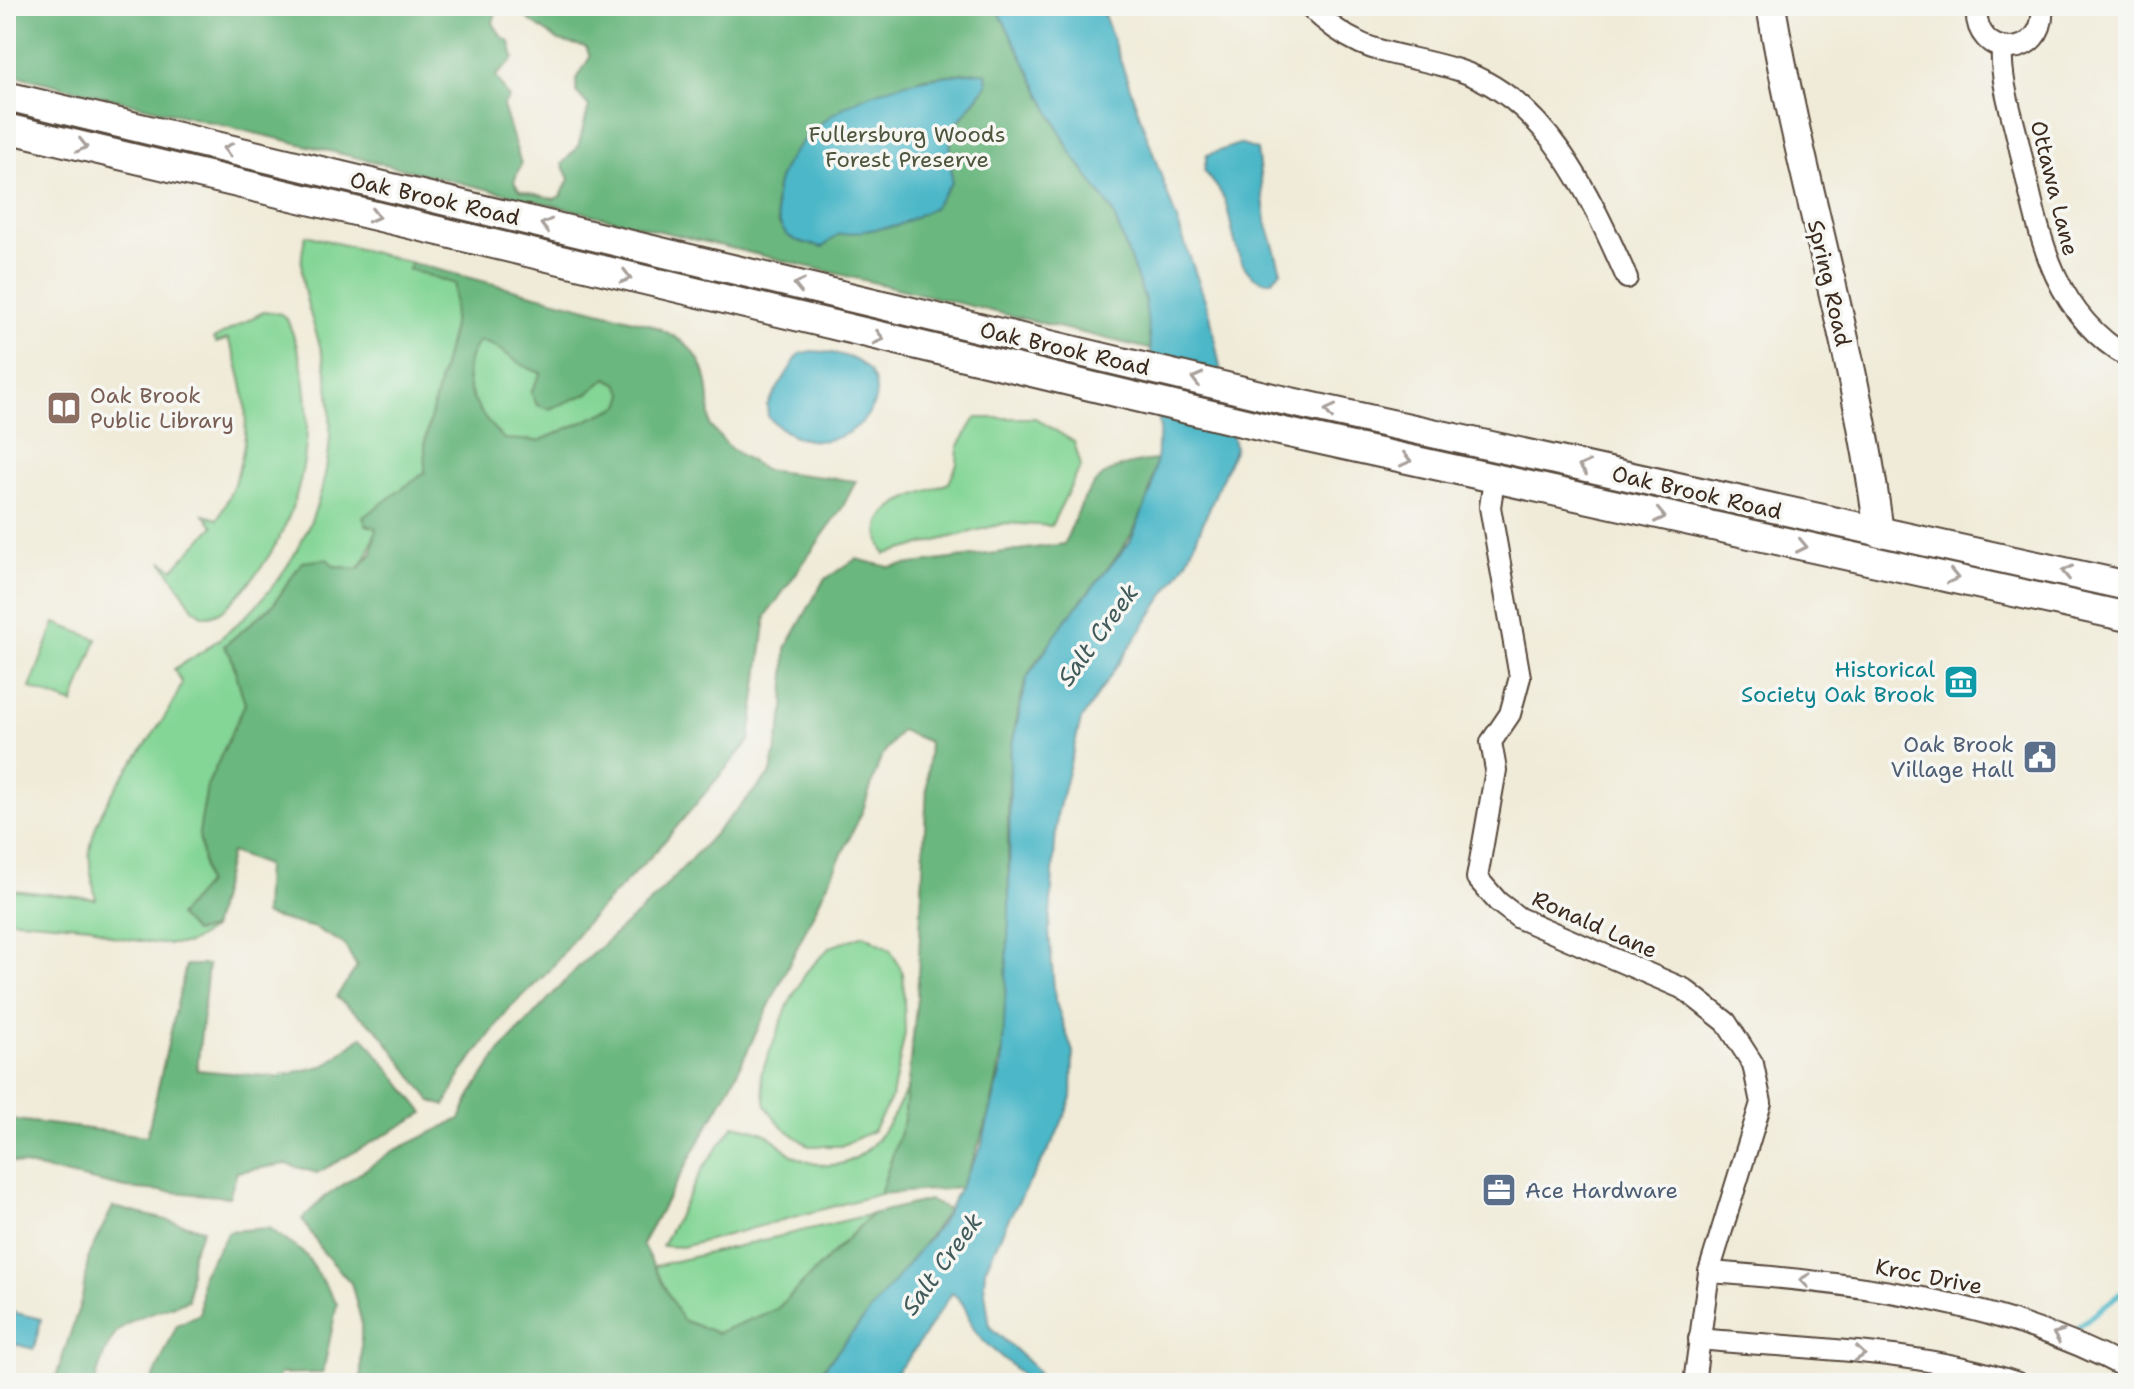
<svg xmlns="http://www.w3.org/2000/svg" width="2134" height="1389" viewBox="0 0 2134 1389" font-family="'Shantell Sans',sans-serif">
	<rect width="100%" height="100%" fill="#f6f6f2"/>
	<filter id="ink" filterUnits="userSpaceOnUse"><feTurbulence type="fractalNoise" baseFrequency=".0125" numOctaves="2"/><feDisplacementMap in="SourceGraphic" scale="16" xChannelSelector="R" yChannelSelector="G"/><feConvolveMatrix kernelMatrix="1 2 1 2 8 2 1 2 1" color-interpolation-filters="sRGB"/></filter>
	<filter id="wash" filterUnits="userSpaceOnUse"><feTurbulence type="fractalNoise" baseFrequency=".006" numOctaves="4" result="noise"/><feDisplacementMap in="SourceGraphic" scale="32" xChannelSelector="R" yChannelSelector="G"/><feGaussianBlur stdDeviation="1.8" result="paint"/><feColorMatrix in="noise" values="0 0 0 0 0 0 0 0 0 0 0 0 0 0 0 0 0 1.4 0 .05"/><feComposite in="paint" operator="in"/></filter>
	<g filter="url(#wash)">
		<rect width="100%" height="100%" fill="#f0ebd8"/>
		<g fill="#84d696" stroke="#60805a" stroke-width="2">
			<path d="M306,235L412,263L408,269L455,284L453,326L425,441V473C409,485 383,510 376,530C370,546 370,555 358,569L302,562L273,605L224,646L231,656L245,704L207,786L199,834L206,884L194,932L212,929L188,944H160L114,937L91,926L6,919V881H10L11,890L96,899C93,884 88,865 90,850C99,788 160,741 182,683L174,669C284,607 348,500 326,371C318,325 291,283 306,235Z"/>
			<path d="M265,311L281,314L287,319C325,409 309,517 243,590C233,601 221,617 204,616L193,608L162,561L173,569L214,526L204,515L218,519C251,458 255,402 228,339L216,343L213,339Z"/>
			<path d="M479,341C505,348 515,365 542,373L531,391L549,409L587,394L607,378L618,384L625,394L620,406L539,441L504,440C477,412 452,377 479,341Z"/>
			<path d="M976,418H1035L1074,442L1081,466L1051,526L1006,523L885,554C859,506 916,496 949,483L957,464L958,447Z"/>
			<path d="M55,623L97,639L73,704L30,688Z"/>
			<path d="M864,935L890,949L903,973L905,1033L892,1097L873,1131L841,1146H809L781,1126L766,1106L761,1074L788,1005L807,971L830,947Z"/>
			<path d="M908,1086L904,1120L880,1194L682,1247L662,1246L703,1168L734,1125C744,1127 755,1129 764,1133C775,1138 783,1150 794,1156C855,1187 887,1134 908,1086Z"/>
			<path d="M872,1214L777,1309L717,1333L682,1320L651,1267Z"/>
		</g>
		<g fill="#6bb77f" stroke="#53704e" stroke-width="2" fill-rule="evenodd">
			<path d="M6,6H996L1070,151L1112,210L1145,300L1153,350L6,73ZM503,9H514L559,41L586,47L590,57L577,79L576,92L589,106L578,147L562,164L569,179L561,196L554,199L520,190L514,182L521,164L503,106L509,98L496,76L514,59L510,42L502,37L493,23L495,15ZM964,73L987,85L950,133L952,182L897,226L791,238L779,224L775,204L918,79Z"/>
			<path d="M412,263L649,324C705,347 709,369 710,426L730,448L764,470L856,481L842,508L766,616L750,740L657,850L585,924L549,971L508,1010L461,1074L445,1106L431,1101L378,1030L336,997L357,967L344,944L315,928L264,915L266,865L231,852L212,929L194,932L178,916L206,884L199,834L207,786L245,704L231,656L224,646L273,605L302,562L327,559L334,566L358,569L372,553L376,528L366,525L363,517L425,472V441L453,326L455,284L408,269ZM479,341C507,348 512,364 541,373L531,392L537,405L549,409L587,394L607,378L618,384L624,394L620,406L539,441L504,439C477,413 451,376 479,341Z"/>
			<path d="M1156,460C1144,547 1096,573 1052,640C1043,653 1031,667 1026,681C1003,754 1008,830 1009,904C1011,1002 1005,1100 960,1188L880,1194L904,1120L917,998L929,742L901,730L881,757L863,810L732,1083L642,1244L682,1320L717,1333L777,1309L872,1214L929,1200L948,1210L896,1282L811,1383H414L361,1379V1320L351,1283L323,1252L302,1219L325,1197L391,1152L460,1119L473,1091L501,1050L581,964L652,901L771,773L784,711L786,648L824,580L856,559L889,567L1064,544C1088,489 1091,466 1156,460Z"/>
			<path d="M186,965H208L197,1070L276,1077L326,1065L363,1036L424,1113L317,1173L286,1164L237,1172L229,1197L126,1188L6,1161V1119L147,1136Z"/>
			<path d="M113,1207L203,1229L192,1253L188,1300C129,1322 112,1316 95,1383H54L82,1298L89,1254Z"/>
			<path d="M269,1228L306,1255L337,1304L323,1373L280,1374L274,1383H151L177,1325L200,1314L202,1274L229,1231Z"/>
		</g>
		<g fill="#4cb7c8" stroke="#447073" stroke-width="2">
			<path d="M996,6H1101L1210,314L1235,448L1187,561L1081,720L1057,815L1049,931L1055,1000L1073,1052L1072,1098L1055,1138L1008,1220L985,1269L984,1284L990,1327L1034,1367L1044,1383H1026C1015,1362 988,1351 975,1331C966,1316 968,1304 952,1293L909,1358L886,1383H812L941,1223L981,1148L1002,1067L1009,915L1010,754L1027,678L1064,622L1130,542L1152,489L1160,430L1145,300L1112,210L1070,151Z"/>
			<path d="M978,72L986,73L987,85L950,132L952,182L933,208L897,226L838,235L823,247C813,245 801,243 793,239C784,235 779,223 777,214C767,169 811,126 846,106C887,83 933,76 978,72Z"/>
			<path d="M1239,144L1257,150L1266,221L1281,271L1271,281C1234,284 1234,225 1225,201C1220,188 1211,181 1204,170L1207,155Z"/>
			<path d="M811,351C944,355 844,495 768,417L767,405L799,354Z"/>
			<path d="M12,1312L41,1319L34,1349L6,1342Z"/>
		</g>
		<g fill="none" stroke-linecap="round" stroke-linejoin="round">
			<path stroke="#4cb7c8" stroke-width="5" d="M2079,1326L2128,1287"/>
		</g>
	</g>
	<g filter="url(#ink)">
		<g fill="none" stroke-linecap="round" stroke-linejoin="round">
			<g stroke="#56473a" stroke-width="24">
				<g id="street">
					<path d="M1309,6C1362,59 1394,50 1458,70C1548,99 1591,198 1627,278"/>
					<path d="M1977,6C1971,62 2048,62 2042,6"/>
					<path d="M2002,48C2000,81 2012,113 2019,145C2038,227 2049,311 2128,357"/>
					<path d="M1494,480L1490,507L1520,677L1510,714L1491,742L1496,770L1477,878L1498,902L1519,918L1684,989L1726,1022L1753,1064L1761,1103L1709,1272L1694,1383"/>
					<path d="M1709,1272C1853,1282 2000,1300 2128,1369"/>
					<path d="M1699,1339C1805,1349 1917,1349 2018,1383"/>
				</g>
			</g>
			<g stroke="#56473a" stroke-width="32">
				<g id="secondary">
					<path d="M1771,6C1801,183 1857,355 1879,533"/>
					<path d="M6,96L1273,398L2128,586"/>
					<path d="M6,128L1275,430L2128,617"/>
				</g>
			</g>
			<use href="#street" stroke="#fff" stroke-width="20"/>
			<use href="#secondary" stroke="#fff" stroke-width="28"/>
		</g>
		<defs><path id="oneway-chevron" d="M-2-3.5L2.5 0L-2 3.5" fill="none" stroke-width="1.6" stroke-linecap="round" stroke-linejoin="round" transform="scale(2)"/></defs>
		<g stroke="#a79f9a">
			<use href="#oneway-chevron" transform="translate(82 146) rotate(13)"/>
			<use href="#oneway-chevron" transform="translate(228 149) rotate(-167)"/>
			<use href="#oneway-chevron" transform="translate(374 216) rotate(14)"/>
			<use href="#oneway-chevron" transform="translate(546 225) rotate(-167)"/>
			<use href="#oneway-chevron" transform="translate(626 277) rotate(14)"/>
			<use href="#oneway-chevron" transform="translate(799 285) rotate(-167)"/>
			<use href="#oneway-chevron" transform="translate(879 338) rotate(14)"/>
			<use href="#oneway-chevron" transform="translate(1197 379) rotate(-166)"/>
			<use href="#oneway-chevron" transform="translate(1330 411) rotate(-167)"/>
			<use href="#oneway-chevron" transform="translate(1406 460) rotate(13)"/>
			<use href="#oneway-chevron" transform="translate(1584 467) rotate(-167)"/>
			<use href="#oneway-chevron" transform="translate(1660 516) rotate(12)"/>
			<use href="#oneway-chevron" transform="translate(1802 546) rotate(12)"/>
			<use href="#oneway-chevron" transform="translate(2067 572) rotate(-167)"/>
			<use href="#oneway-chevron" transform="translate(1953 577) rotate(13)"/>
			<use href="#oneway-chevron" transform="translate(1805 1280) rotate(-172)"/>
			<use href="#oneway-chevron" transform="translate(2058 1335) rotate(-158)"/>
			<use href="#oneway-chevron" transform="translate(1860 1354) rotate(5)"/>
		</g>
	</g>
	<defs>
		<g id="library-square" transform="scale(1.8)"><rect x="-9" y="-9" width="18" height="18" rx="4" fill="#8d6e63" stroke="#f6f6f2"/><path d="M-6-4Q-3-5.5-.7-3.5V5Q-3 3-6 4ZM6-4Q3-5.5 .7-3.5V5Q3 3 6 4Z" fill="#fff"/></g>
		<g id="museum-square" transform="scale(1.8)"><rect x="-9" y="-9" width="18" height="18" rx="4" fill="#0f9aa8" stroke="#f6f6f2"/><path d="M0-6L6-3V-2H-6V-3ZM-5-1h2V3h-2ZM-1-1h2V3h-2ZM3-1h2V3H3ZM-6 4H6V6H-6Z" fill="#fff"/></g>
		<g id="civic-square" transform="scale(1.8)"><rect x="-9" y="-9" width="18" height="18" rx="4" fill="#5c6f8a" stroke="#f6f6f2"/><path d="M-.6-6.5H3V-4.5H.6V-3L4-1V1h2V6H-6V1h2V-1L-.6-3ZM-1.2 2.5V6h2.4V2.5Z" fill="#fff"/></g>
		<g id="office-square" transform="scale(1.8)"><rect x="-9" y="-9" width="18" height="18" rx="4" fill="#5c6f8a" stroke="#f6f6f2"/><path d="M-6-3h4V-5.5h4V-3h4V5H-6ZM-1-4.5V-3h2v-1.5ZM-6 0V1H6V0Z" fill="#fff"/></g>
	</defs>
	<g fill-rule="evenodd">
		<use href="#library-square" x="64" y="408"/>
		<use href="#museum-square" x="1961" y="682"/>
		<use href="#civic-square" x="2040" y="757"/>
		<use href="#office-square" x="1499" y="1190"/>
	</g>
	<g text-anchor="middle" stroke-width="7" stroke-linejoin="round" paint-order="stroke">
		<g font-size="22" fill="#4d553c" stroke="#f6f6f2">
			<text x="907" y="142">Fullersburg Woods<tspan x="907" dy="25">Forest Preserve</tspan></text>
		</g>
		<g font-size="22" fill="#3b2a1e" stroke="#f6f6f2">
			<text transform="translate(2055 188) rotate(76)" y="8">Ottawa Lane</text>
			<text transform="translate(435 198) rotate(13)" y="8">Oak Brook Road</text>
			<text transform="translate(1830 283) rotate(77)" y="8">Spring Road</text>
			<text transform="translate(1065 348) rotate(13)" y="8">Oak Brook Road</text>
			<text transform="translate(1697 492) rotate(13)" y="8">Oak Brook Road</text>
			<text transform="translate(1595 924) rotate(24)" y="8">Ronald Lane</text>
			<text transform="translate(1929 1276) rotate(11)" y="8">Kroc Drive</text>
		</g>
		<g font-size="22" fill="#785e54" stroke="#f6f6f2" text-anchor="start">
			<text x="90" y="403">Oak Brook<tspan x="90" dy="25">Public Library</tspan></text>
		</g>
		<g font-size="22" fill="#0d838f" stroke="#f6f6f2" text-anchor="end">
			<text x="1935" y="677">Historical<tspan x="1935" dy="25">Society Oak Brook</tspan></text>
		</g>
		<g font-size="22" fill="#4e5e75" stroke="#f6f6f2" text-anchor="end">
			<text x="2014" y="752">Oak Brook<tspan x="2014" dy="25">Village Hall</tspan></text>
			<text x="1525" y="1198" text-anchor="start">Ace Hardware</text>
		</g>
		<g font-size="24" font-style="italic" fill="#415b5a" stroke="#f6f6f2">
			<text transform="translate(1098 635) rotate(-54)" y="8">Salt Creek</text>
			<text transform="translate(942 1264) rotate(-54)" y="8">Salt Creek</text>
		</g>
	</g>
	<rect width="2134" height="1389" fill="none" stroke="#f6f6f2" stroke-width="32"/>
</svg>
